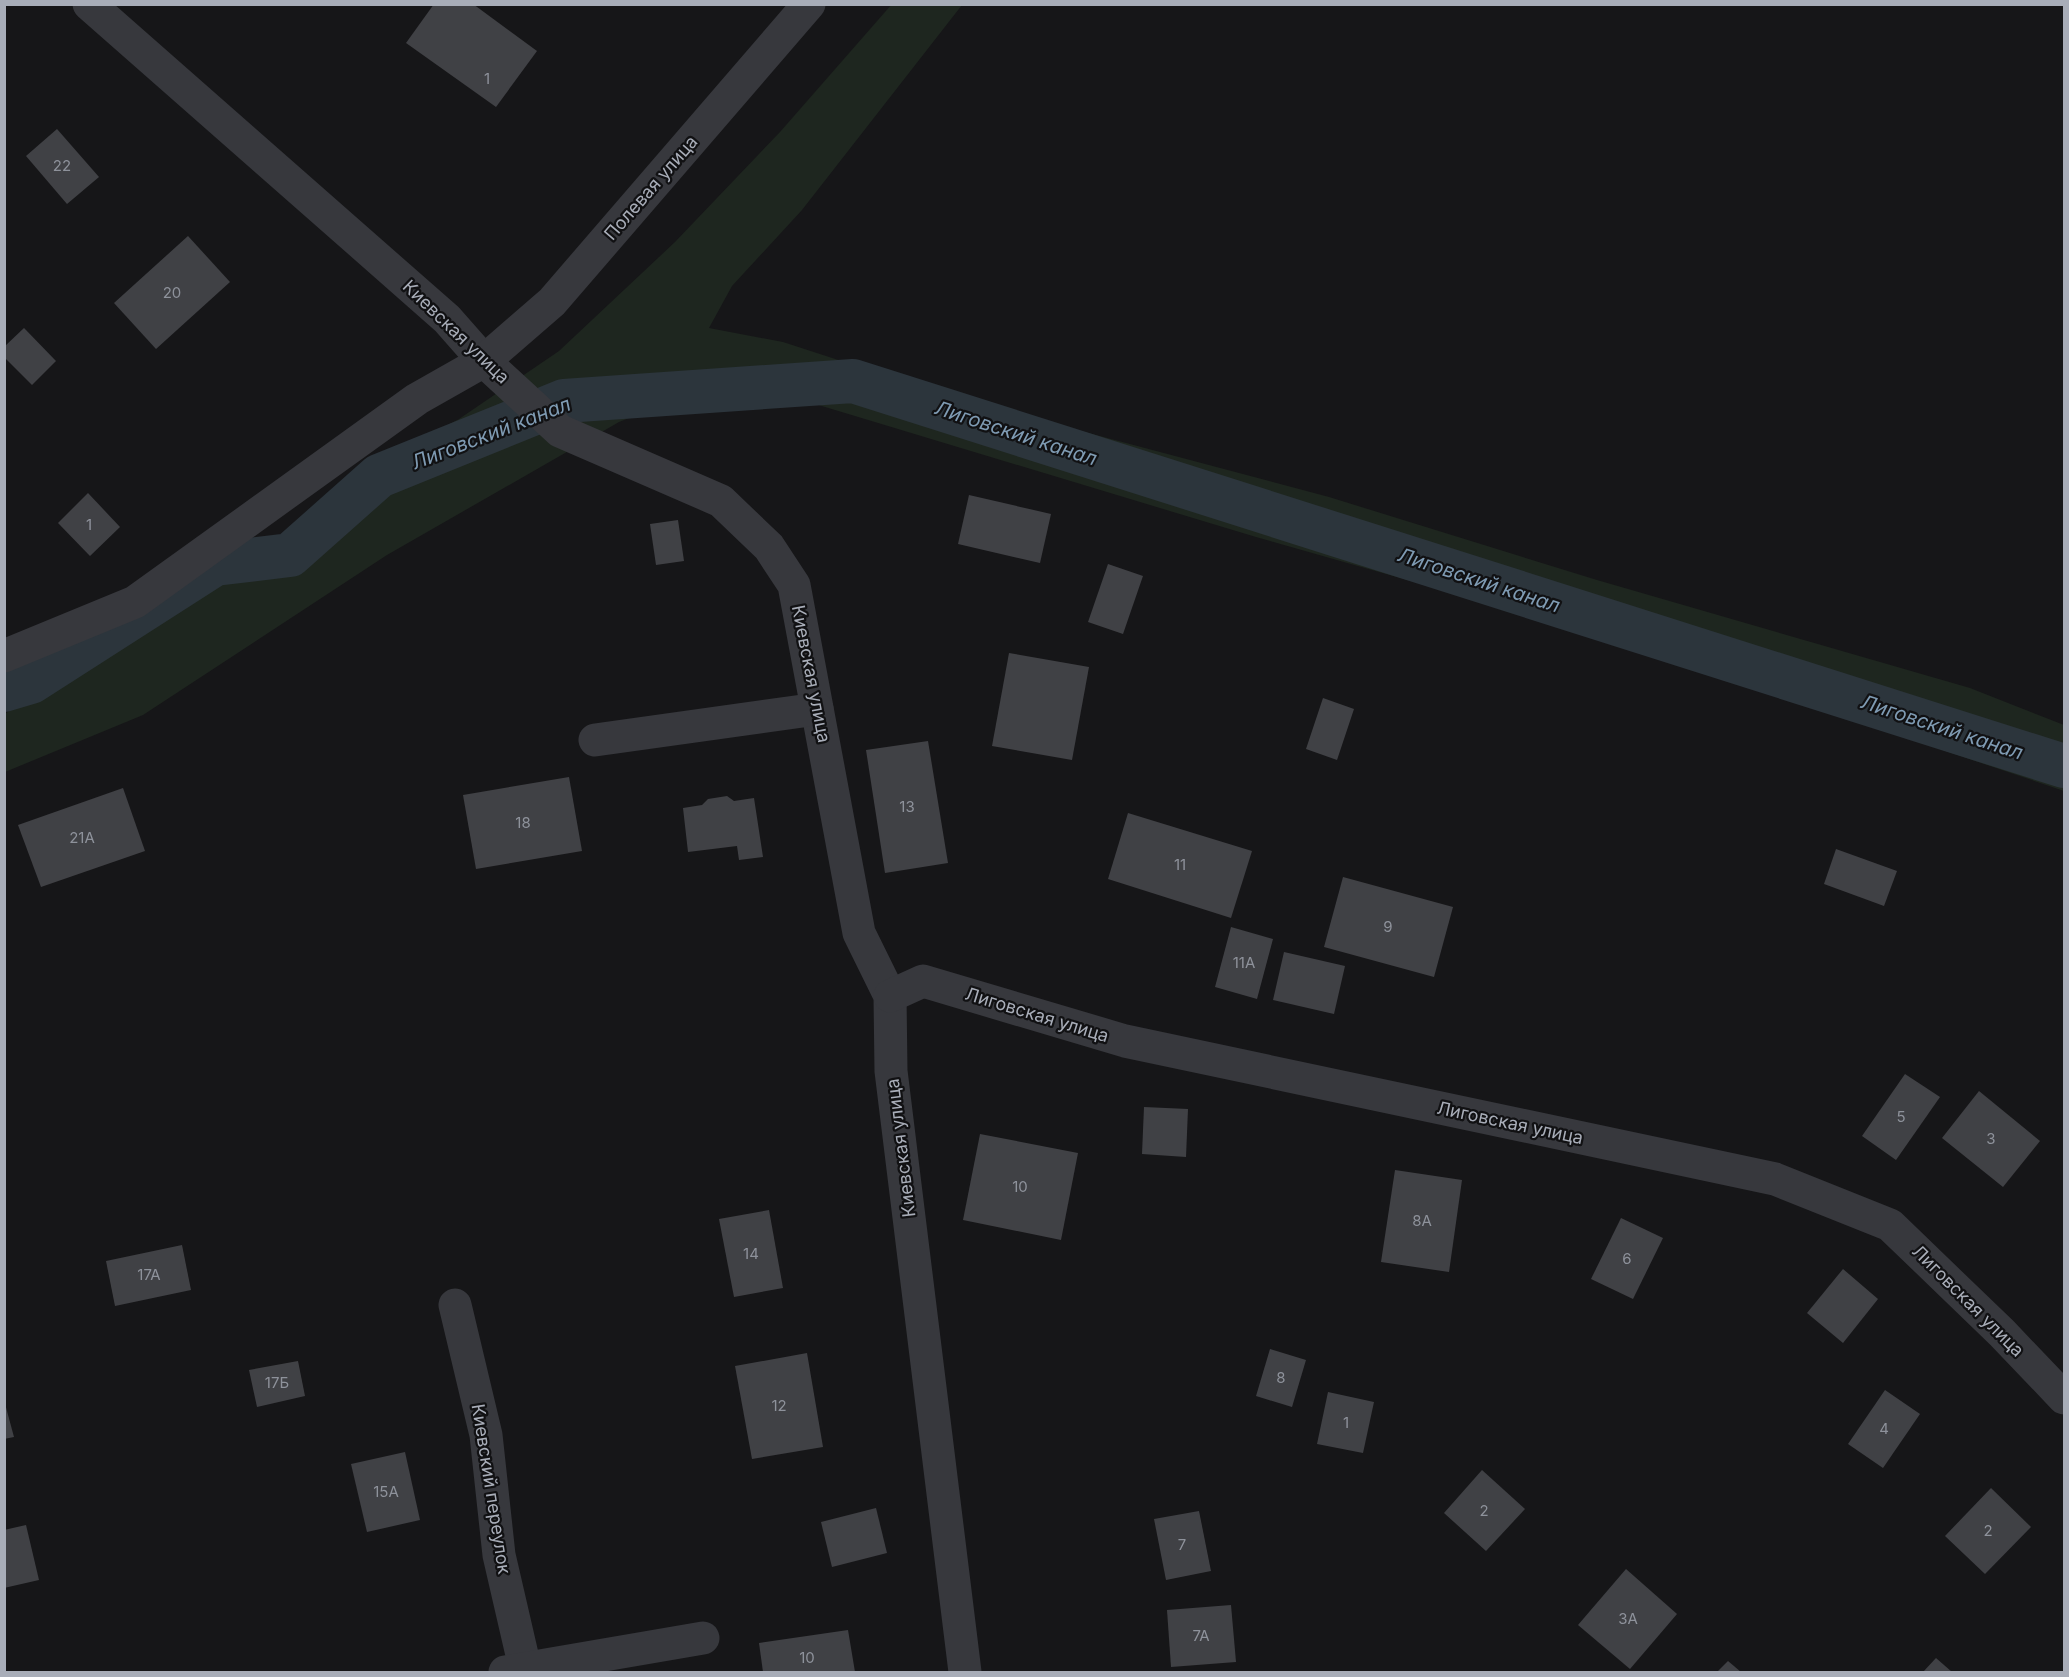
<svg xmlns="http://www.w3.org/2000/svg" width="2069" height="1677" viewBox="0 0 2069 1677" font-family="Inter,sans-serif">
	<rect width="100%" height="100%" fill="#161618"/>
	<path fill="#1e261f" d="M892,4L962,5L802,210L732,286L709,328L783,342L949,396L1329,497L1597,580L1970,688L2064,725V791L1608,637L1256,537L802,400L657,407L619,422L387,555L143,715L5,772V714L111,631L285,539L362,471L459,419L559,351L675,242L780,132Z"/>
	<g fill="none" stroke-linecap="round" stroke-linejoin="round">
		<path stroke="#2c353c" stroke-width="44" d="M4,690L31,682L215,564L290,555L379,476L564,401L853,381L2064,766"/>
	</g>
	<g fill="#404145">
		<path d="M434,4H473L537,51L496,107L406,43Z"/>
		<path d="M57,129L99,177L67,204L26,156Z"/>
		<path d="M188,236L230,282L156,349L114,303Z"/>
		<path d="M24,328L56,361L32,385L4,357V347Z"/>
		<path d="M88,493L120,527L90,556L58,523Z"/>
		<path d="M969,495L1051,514L1040,563L958,544Z"/>
		<path d="M678,520L684,561L656,565L650,524Z"/>
		<path d="M1108,564L1143,576L1123,634L1088,622Z"/>
		<path d="M1009,653L1089,667L1072,760L992,746Z"/>
		<path d="M1323,698L1354,709L1337,760L1306,749Z"/>
		<path d="M928,741L948,863L885,873L866,750Z"/>
		<path d="M569,777L582,851L476,869L463,795Z"/>
		<path d="M123,788L145,851L41,887L18,825Z"/>
		<path d="M727,796L734,801L754,798L763,857L739,860L737,846L688,852L683,808L702,805L708,799Z"/>
		<path d="M1128,813L1252,851L1231,918L1108,879Z"/>
		<path d="M1836,849L1897,871L1884,906L1824,884Z"/>
		<path d="M1343,877L1453,907L1434,977L1324,947Z"/>
		<path d="M1231,927L1273,939L1257,999L1215,987Z"/>
		<path d="M1284,952L1345,966L1334,1014L1273,1000Z"/>
		<path d="M1905,1074L1940,1097L1896,1160L1862,1136Z"/>
		<path d="M1979,1091L2040,1141L2003,1187L1942,1138Z"/>
		<path d="M1144,1107L1188,1109L1186,1157L1142,1154Z"/>
		<path d="M980,1134L1078,1153L1061,1240L963,1220Z"/>
		<path d="M1395,1170L1462,1180L1449,1272L1381,1262Z"/>
		<path d="M769,1210L783,1288L734,1297L719,1219Z"/>
		<path d="M1621,1218L1663,1238L1633,1299L1591,1279Z"/>
		<path d="M182,1245L191,1290L115,1306L106,1261Z"/>
		<path d="M1843,1269L1878,1299L1843,1343L1807,1313Z"/>
		<path d="M1270,1349L1306,1360L1292,1407L1256,1396Z"/>
		<path d="M807,1353L823,1447L752,1459L735,1366Z"/>
		<path d="M298,1361L305,1396L257,1407L249,1370Z"/>
		<path d="M1885,1390L1920,1414L1883,1468L1848,1444Z"/>
		<path d="M1328,1392L1374,1402L1363,1453L1317,1444Z"/>
		<path d="M4,1400L14,1437L4,1439Z"/>
		<path d="M405,1452L420,1520L367,1532L351,1464Z"/>
		<path d="M1482,1470L1525,1509L1486,1551L1444,1513Z"/>
		<path d="M1991,1488L2031,1527L1985,1574L1945,1536Z"/>
		<path d="M876,1508L887,1553L832,1567L821,1522Z"/>
		<path d="M1199,1511L1211,1571L1166,1580L1154,1519Z"/>
		<path d="M26,1525L39,1580L4,1588V1530Z"/>
		<path d="M1626,1569L1677,1614L1630,1669L1578,1625Z"/>
		<path d="M1231,1605L1236,1662L1171,1667L1167,1610Z"/>
		<path d="M848,1630L855,1672H763L759,1643Z"/>
		<path d="M1936,1658L1952,1672H1923Z"/>
		<path d="M1728,1661L1741,1672H1717Z"/>
	</g>
	<g fill="none" stroke-linecap="round" stroke-linejoin="round">
		<g stroke="#37383d" stroke-width="33">
			<path d="M89,4L447,319L484,361L560,431L721,501L769,547L794,585L859,933L890,996L891,1071L965,1672"/>
			<path d="M4,656L135,602L417,399L484,361L552,302L809,4"/>
			<path d="M595,740L817,709"/>
			<path d="M890,996L923,981L1125,1041L1775,1179L1890,1225L2002,1333L2064,1398"/>
			<path d="M455,1305L486,1435L499,1555L526,1672"/>
			<path d="M505,1672L703,1638"/>
		</g>
	</g>
	<g text-anchor="middle" stroke-width="4.5" stroke-linejoin="round" paint-order="stroke">
		<g font-size="15" fill="#8e929b">
			<text x="487" y="84">1</text>
			<text x="62" y="171">22</text>
			<text x="172" y="298">20</text>
			<text x="89" y="530">1</text>
			<text x="907" y="812">13</text>
			<text x="523" y="828">18</text>
			<text x="82" y="843">21А</text>
			<text x="1180" y="870">11</text>
			<text x="1388" y="932">9</text>
			<text x="1244" y="968">11А</text>
			<text x="1901" y="1122">5</text>
			<text x="1991" y="1144">3</text>
			<text x="1020" y="1192">10</text>
			<text x="1422" y="1226">8А</text>
			<text x="751" y="1259">14</text>
			<text x="1627" y="1264">6</text>
			<text x="149" y="1280">17А</text>
			<text x="1281" y="1383">8</text>
			<text x="277" y="1388">17Б</text>
			<text x="779" y="1411">12</text>
			<text x="1346" y="1428">1</text>
			<text x="1884" y="1434">4</text>
			<text x="386" y="1497">15А</text>
			<text x="1484" y="1516">2</text>
			<text x="1988" y="1536">2</text>
			<text x="1182" y="1550">7</text>
			<text x="1628" y="1624">3А</text>
			<text x="1201" y="1641">7А</text>
			<text x="807" y="1663">10</text>
		</g>
		<g font-size="18" fill="#a8adb8" stroke="#111113">
			<text transform="translate(651 188) rotate(-49)" y="6">Полевая улица</text>
			<text transform="translate(456 332) rotate(44)" y="6">Киевская улица</text>
			<text transform="translate(811 674) rotate(79)" y="6">Киевская улица</text>
			<text transform="translate(1037 1015) rotate(17)" y="6">Лиговская улица</text>
			<text transform="translate(1510 1123) rotate(12)" y="6">Лиговская улица</text>
			<text transform="translate(901 1148) rotate(-97)" y="6">Киевская улица</text>
			<text transform="translate(1968 1301) rotate(45)" y="6">Лиговская улица</text>
			<text transform="translate(491 1489) rotate(81)" y="6">Киевский переулок</text>
		</g>
		<g font-size="20" font-style="italic" fill="#7f9bb3" stroke="#111113">
			<text transform="translate(491 433) rotate(-21)" y="7">Лиговский канал</text>
			<text transform="translate(1016 433) rotate(18)" y="7">Лиговский канал</text>
			<text transform="translate(1479 580) rotate(18)" y="7">Лиговский канал</text>
			<text transform="translate(1942 727) rotate(18)" y="7">Лиговский канал</text>
		</g>
	</g>
	<rect width="2069" height="1677" fill="none" stroke="#a8adb8" stroke-width="12"/>
</svg>
